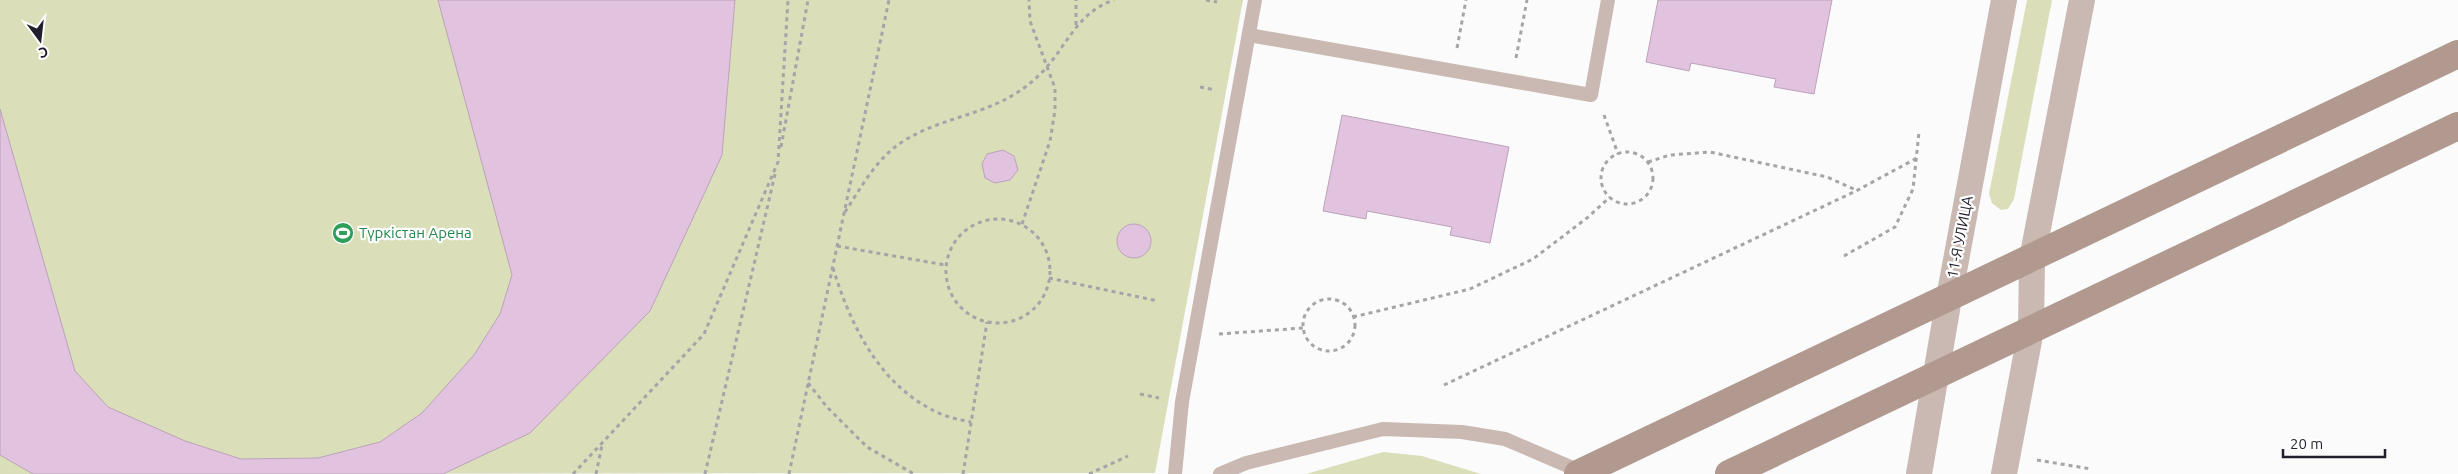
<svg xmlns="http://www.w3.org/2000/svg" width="2458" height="474" viewBox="0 0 2458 474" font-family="Ubuntu,sans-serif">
	<rect width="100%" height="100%" fill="#fbfbfb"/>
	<g fill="#dadeb9">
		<path d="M0,0H1243L1155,473L0,474Z"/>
		<path d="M2027,0H2052L2014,199L2008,209L2001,210L1992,203L1989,194Z"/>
		<path d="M1383,452L1422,456L1481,474H1306Z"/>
	</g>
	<g fill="#e1c3df" stroke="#bca2ba">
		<path d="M438,0H735L722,155L650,311L530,433L443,474H33L0,455V109L75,371L108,407L185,441L241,459L318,458L380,442L422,413L474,355L500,314L512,275Z"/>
		<path d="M1658,0H1832L1814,94L1774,87L1776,79L1691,63L1689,71L1646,62Z"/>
		<path d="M1342,115L1509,147L1490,243L1450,235L1452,227L1367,211L1366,219L1323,211Z"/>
		<path d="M1003,150L1014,156L1018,170L1010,180L995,183L985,178L982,164L987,154Z"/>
		<circle cx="1134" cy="241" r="17"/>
	</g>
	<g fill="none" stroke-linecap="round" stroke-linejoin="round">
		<g stroke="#a5a4a9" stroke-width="3" stroke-dasharray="4 4" stroke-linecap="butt">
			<path d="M1206,0L1217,2"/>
			<path d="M1076,25V0"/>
			<path d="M1457,48L1466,0"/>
			<path d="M1516,58L1527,0"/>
			<path d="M1200,87L1215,90"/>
			<path d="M1604,115L1618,154"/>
			<path d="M781,147L808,0"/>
			<circle cx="1627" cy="178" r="26"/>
			<path d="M1648,162L1670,155L1710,152L1827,177L1856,190"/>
			<path d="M845,212C860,189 876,160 899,144C943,114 993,117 1035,79C1065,53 1074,13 1114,0"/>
			<circle cx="998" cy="271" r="52"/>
			<path d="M1022,224L1050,141L1055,110V88L1030,21L1029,0"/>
			<path d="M837,246L945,265"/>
			<path d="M1844,256L1895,227L1913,189L1919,132"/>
			<path d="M833,268C851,327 881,388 941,414C951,418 961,420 971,422"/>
			<path d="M1049,278L1158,301"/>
			<circle cx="1329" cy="325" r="26"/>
			<path d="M1353,317L1470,289L1533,259L1587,218L1610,197"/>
			<path d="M1219,334L1303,328"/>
			<path d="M808,383L827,407L867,447L914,474"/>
			<path d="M1444,385L1856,191L1917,158"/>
			<path d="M1140,394L1159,398"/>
			<path d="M2037,460L2091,469"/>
			<path d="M573,474L704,334L778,162L788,0"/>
			<path d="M596,474L602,445"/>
			<path d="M705,474L776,170"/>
			<path d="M789,474L889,0"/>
			<path d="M963,474L987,322"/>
			<path d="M1089,474L1128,456"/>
		</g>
		<g stroke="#cab9b3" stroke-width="14">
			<path d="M1249,35L1591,95L1608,0"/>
			<path d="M1175,474L1182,402L1255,0"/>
			<path d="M1220,474L1246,463L1383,429L1462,432L1505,439L1582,472"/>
		</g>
		<g stroke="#cab9b3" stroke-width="26">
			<path d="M1919,474L1949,298L2004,0"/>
			<path d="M2004,474L2031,330L2032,259L2082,0"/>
		</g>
		<g stroke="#b1998f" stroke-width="28">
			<path d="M1578,474L2458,54"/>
			<path d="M1729,474L2458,126"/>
		</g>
	</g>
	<defs>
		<g id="stadium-disc" transform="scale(1.125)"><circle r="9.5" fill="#2e9e5b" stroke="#fff"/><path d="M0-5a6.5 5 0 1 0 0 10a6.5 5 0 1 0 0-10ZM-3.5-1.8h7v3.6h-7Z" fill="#fff"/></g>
	</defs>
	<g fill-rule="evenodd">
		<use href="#stadium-disc" x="343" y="233"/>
	</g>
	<g text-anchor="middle" stroke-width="4.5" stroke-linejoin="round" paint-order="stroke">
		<g font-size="15" fill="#27864d" stroke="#fff" text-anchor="start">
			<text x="359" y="238">Түркістан Арена</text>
		</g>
		<g font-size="15" fill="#201f2b" stroke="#fff">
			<text transform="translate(1960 237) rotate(-79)" y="5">11-Я УЛИЦА</text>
		</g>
	</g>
	<g transform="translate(40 40) rotate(165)" stroke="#ffffff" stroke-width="4" paint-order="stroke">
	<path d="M0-4L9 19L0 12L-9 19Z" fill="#201f2b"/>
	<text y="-8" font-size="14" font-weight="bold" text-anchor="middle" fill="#201f2b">С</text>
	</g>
	<path d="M2283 449v8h102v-8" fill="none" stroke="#201f2b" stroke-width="2.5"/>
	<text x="2290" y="449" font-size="15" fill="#201f2b" stroke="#ffffff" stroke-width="4" paint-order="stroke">20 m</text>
</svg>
